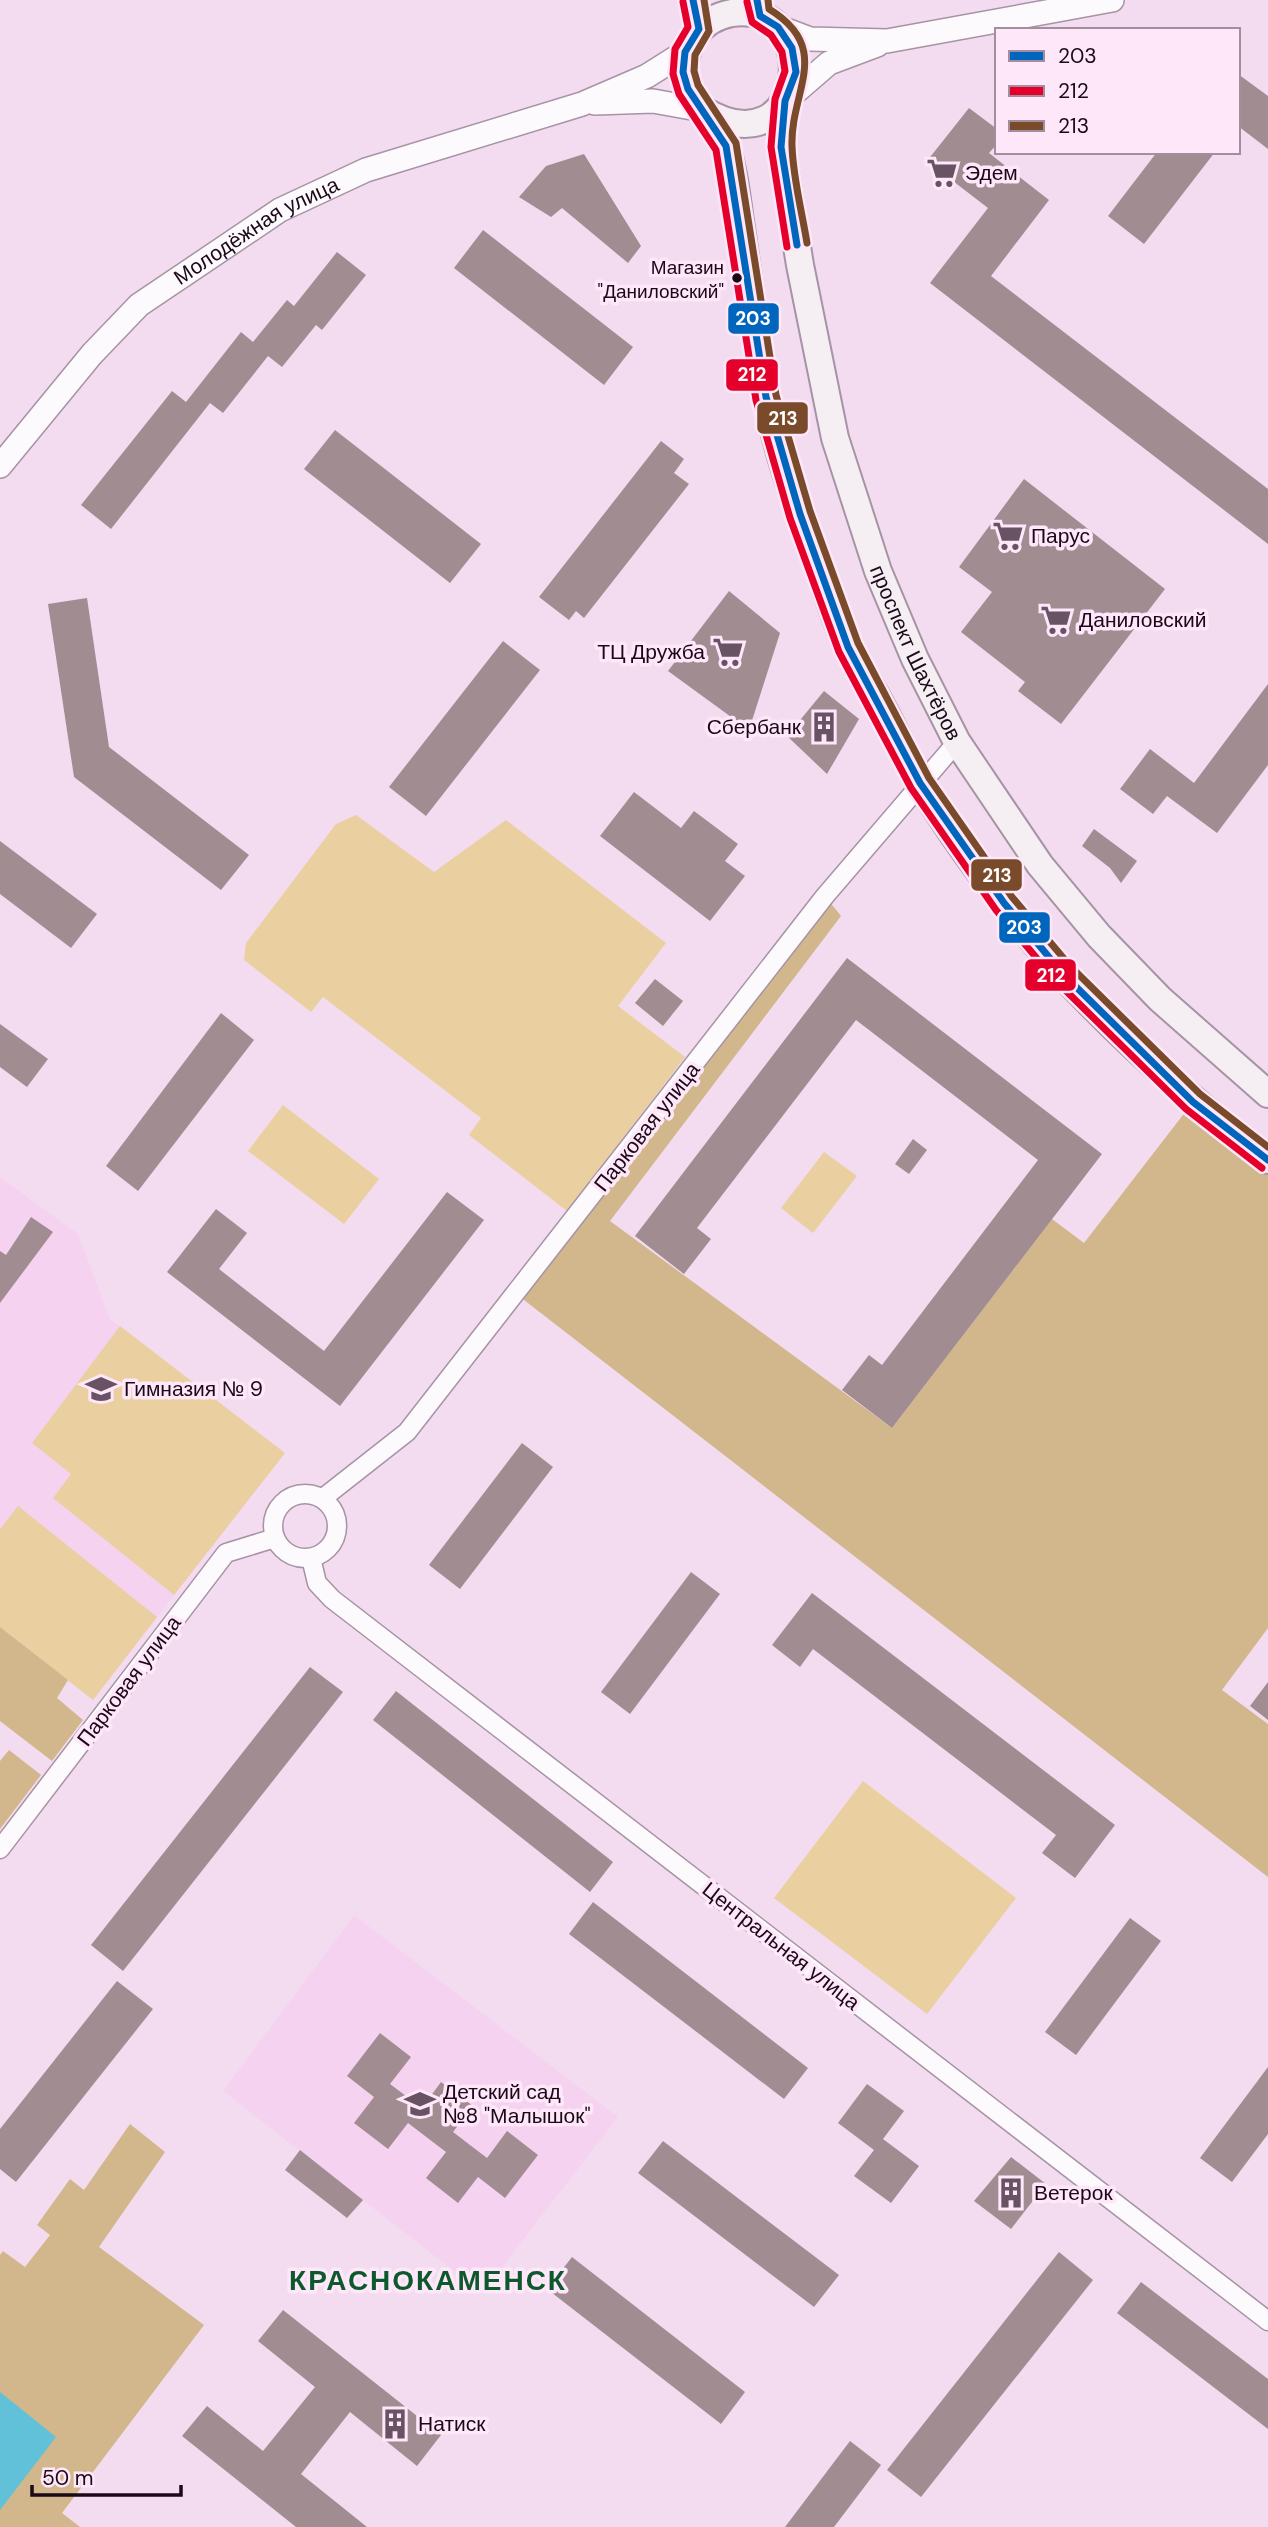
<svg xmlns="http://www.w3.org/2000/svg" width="1268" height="2527" viewBox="0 0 1268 2527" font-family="'DM Sans',sans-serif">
	<rect width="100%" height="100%" fill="#f3dcf0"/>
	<g fill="#f6d2f1">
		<path d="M0,1177L78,1234L110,1319L285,1453L93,1700L0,1627Z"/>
		<path d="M354,1915L618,2117L482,2293L223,2091Z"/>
	</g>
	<g fill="#eacfa1">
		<path d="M356,815L434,872L506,820L666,943L618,1006L685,1057L567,1211L469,1135L481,1118L323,997L311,1012L244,960L246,943L336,824Z"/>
		<path d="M283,1105L379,1179L344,1224L248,1151Z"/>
		<path d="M824,1152L857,1176L813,1233L781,1208Z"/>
		<path d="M120,1326L285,1453L174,1595L53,1498L71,1474L32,1443Z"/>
		<path d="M18,1506L157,1617L93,1700L0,1627V1529Z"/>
		<path d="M863,1781L1016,1898L927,2014L774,1898Z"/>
	</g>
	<g fill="#d1b78b">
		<path d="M825,896L841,916L610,1221L892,1428L1052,1219L1084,1243L1193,1102L1268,1160V1628L1222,1690L1268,1724V1877L515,1293Z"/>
		<path d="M0,1627L68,1680L57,1698L83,1720L52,1761L0,1721Z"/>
		<path d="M9,1750L41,1775L0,1829V1761Z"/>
		<path d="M130,2124L165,2152L99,2247L204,2325L62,2513L80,2527H0V2255L3,2251L25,2267L50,2235L37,2225L70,2179L84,2190Z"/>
	</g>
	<path fill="#61c1d8" d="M0,2392L56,2437L0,2510Z"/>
	<g fill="#a18c92">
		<path d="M1238,74L1268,96V149L1238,126Z"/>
		<path d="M969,108L997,129V144L989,153L1049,200L991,276L1268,489V544L930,283L988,208L927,161Z"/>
		<path d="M1157,152H1215L1144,244L1108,216Z"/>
		<path d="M584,154L641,246L628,263L562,208L551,217L519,197L546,166Z"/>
		<path d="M483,230L633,347L604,385L454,268Z"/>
		<path d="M337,252L366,275L322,330L316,325L282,367L268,356L223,413L210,403L111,529L81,505L172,391L186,402L241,332L253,342L287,300L294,306Z"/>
		<path d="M335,430L481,544L450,583L304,469Z"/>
		<path d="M661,441L684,459L674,473L689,484L584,618L576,611L569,620L539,597Z"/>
		<path d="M1024,479L1165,589L1061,724L1018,691L1025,682L961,632L992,592L959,567Z"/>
		<path d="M729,591L780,633L749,730L668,671Z"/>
		<path d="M87,598L109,747L249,855L221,890L74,777L48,604Z"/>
		<path d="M503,641L540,670L426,816L389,787Z"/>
		<path d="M1268,684V765L1217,833L1167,796L1153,814L1120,789L1150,749L1194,783Z"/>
		<path d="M824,691L859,719L827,774L787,736Z"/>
		<path d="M634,792L681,828L694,811L738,844L725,861L745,876L710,921L600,836Z"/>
		<path d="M1094,829L1137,861L1121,883L1110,868L1082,846Z"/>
		<path d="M0,841L97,914L71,948L0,894Z"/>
		<path d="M847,958L1102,1154L892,1428L842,1390L869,1355L882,1365L1038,1160L856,1020L697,1228L711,1239L684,1274L635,1236Z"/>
		<path d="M655,979L683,1001L663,1026L635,1003Z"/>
		<path d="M221,1013L254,1040L138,1191L106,1166Z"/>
		<path d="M0,1024L48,1059L27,1087L0,1067Z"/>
		<path d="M913,1139L927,1150L909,1174L895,1164Z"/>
		<path d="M447,1192L484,1220L340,1406L167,1272L216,1209L247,1233L219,1269L324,1351Z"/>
		<path d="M31,1217L53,1232L0,1303V1251L6,1255Z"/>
		<path d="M522,1443L553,1467L460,1589L429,1565Z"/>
		<path d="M691,1572L720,1594L630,1714L601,1692Z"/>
		<path d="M812,1593L1115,1825L1075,1878L1042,1853L1056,1835L813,1649L800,1667L772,1645Z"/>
		<path d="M310,1667L343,1692L123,1971L91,1945Z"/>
		<path d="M1268,1682V1720L1250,1706Z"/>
		<path d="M396,1691L613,1862L590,1892L373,1720Z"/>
		<path d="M593,1902L808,2068L784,2099L569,1934Z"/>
		<path d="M1130,1918L1161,1941L1076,2055L1045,2032Z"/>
		<path d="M117,1981L153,2009L16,2182L0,2169V2129Z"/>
		<path d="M380,2033L411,2057L390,2084L422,2108L441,2082L473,2106L453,2132L487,2158L507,2131L538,2155L505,2198L478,2177L458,2203L426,2178L446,2152L408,2123L388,2149L354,2123L374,2097L347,2076Z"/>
		<path d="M1268,2067V2134L1232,2182L1200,2158Z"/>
		<path d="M867,2084L904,2111L883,2139L919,2166L891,2203L854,2176L874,2150L838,2123Z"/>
		<path d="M663,2141L839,2275L814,2307L638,2173Z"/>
		<path d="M300,2150L363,2200L347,2218L285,2170Z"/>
		<path d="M1011,2157L1046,2184L1011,2229L974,2201Z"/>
		<path d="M1059,2252L1093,2280L921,2497L887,2470Z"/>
		<path d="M572,2257L745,2392L721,2424L547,2289Z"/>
		<path d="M1141,2282L1268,2379V2429L1117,2313Z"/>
		<path d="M283,2310L441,2435L417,2466L350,2412L301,2474L367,2527H296L182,2436L207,2406L263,2451L315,2387L258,2341Z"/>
		<path d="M850,2441L881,2465L834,2527H785Z"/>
	</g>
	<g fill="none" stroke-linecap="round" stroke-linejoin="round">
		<g stroke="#a693a4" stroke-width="21">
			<g id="minor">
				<circle cx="305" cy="1526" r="32"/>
				<path d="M323,1498L407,1432L825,896L957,742"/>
				<path d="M311,1558L317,1583L332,1599L1268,2321"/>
				<path d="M0,1849L226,1553L275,1538"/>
			</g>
		</g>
		<g stroke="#a693a4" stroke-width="26">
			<g id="tertiary">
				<path d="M778,27L810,39L887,41L1112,0"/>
				<path d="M785,101L829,63L877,45"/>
				<path d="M595,103L653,101L703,110"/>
				<path id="s1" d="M0,466L92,354L139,305L280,210L366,170L582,104L647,76L685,52"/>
			</g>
		</g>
		<g stroke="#a693a4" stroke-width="30">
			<g id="secondary">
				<path d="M693,0L699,29"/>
				<path id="s2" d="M785,101L781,147L800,265L835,438L878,571L915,659L957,742L1040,865L1099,936L1160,999L1268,1094"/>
				<path d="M703,110C807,173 826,0 732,13C716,16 703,23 694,37C664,89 712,107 727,150C735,175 737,202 741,228C749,283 756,338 766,393C775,446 795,501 814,553C825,584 834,619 849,649C859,668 871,686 881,705C895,730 906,758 920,783C958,846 1013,919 1062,974C1125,1042 1195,1104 1268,1160"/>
			</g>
		</g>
		<use href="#minor" stroke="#fdfafd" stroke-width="18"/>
		<use href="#tertiary" stroke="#fdfafd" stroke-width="23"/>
		<use href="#secondary" stroke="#f5eef3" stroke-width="26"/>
		<g stroke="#fde7f9" stroke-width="12">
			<g id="bus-1">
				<path d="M693,0L699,29L685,52L683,72L688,89L726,146L766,397L800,514L848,647L920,783L1004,903L1063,974L1193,1102L1268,1160"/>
				<path d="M757,0L760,16L778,27L792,48L796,72L785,101L781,147L797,245"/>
			</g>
		</g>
		<g stroke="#fde7f9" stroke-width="12">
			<g id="bus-2">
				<path d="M683,2L688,27L675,49L673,74L679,94L716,150L756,400L790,518L839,652L911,788L996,910L1056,981L1186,1109L1262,1168"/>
				<path d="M747,2L752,22L771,35L782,52L785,71L775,99L771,147L787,247"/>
			</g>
		</g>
		<g stroke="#fde7f9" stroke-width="12">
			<g id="bus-3">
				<path d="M704,0L709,31L695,55L694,71L698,85L736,143L776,395L810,511L858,643L929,778L1012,897L1071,967L1200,1094L1268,1147"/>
				<path d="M768,0L769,9C834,49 790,91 792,146C793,178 802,212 807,243"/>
			</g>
		</g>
		<use href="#bus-1" stroke="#0065bd" stroke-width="7"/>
		<use href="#bus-2" stroke="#e4002b" stroke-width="7"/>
		<use href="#bus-3" stroke="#7a4b2a" stroke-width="7"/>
	</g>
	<defs>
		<g id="supermarket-bare" transform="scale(2.415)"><path d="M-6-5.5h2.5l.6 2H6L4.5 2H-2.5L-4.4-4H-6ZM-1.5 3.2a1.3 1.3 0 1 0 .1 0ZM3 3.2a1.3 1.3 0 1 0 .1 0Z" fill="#675364" stroke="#fde7f9" stroke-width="2.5" paint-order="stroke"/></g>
		<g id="building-bare" transform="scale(2.415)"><path d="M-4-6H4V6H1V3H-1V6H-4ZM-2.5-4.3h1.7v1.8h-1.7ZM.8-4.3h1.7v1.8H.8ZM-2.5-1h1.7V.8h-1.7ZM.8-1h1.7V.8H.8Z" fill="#675364" stroke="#fde7f9" stroke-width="2.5" paint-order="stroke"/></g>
		<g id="school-bare" transform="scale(2.415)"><path d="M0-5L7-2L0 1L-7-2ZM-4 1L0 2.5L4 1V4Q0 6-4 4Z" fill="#675364" stroke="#fde7f9" stroke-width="2.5" paint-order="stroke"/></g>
	</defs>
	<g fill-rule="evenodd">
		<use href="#supermarket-bare" x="942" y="173"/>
		<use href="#supermarket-bare" x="1008" y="536"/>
		<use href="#supermarket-bare" x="1056" y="620"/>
		<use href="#supermarket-bare" x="728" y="652"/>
		<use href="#building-bare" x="824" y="727"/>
		<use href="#school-bare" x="101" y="1389"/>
		<use href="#school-bare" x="420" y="2104"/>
		<use href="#building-bare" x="1011" y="2193"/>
		<use href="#building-bare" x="395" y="2424"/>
	</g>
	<circle fill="#1b0918" stroke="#fde7f9" stroke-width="2.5" cx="737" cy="278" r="6"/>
	<g text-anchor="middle" stroke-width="7" stroke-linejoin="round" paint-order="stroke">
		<g font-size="19" fill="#1b0918" stroke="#fde7f9" text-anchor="end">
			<text x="724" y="274">Магазин<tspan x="724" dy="24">"Даниловский"</tspan></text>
		</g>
		<g font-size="21" fill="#1b0918" stroke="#fde7f9" text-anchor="start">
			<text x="965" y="180">Эдем</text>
			<text x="1031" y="543">Парус</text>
			<text x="1079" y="627">Даниловский</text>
			<text x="705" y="659" text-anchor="end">ТЦ Дружба</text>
			<text x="801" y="734" text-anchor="end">Сбербанк</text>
			<text x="124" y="1396">Гимназия № 9</text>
			<text x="443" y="2099">Детский сад<tspan x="443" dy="24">№8 "Малышок"</tspan></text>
			<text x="1034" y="2200">Ветерок</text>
			<text x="418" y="2431">Натиск</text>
		</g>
		<g font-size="21" fill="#1b0918" stroke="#fde7f9">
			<text dy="7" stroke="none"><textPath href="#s1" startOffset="352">Молодёжная улица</textPath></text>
			<text dy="7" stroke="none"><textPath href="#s2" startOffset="572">проспект Шахтёров</textPath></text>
			<text transform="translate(647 1127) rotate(-52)" y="7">Парковая улица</text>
			<text transform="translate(129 1681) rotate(-53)" y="7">Парковая улица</text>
			<text transform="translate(781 1946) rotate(38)" y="7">Центральная улица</text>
		</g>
		<g font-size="28" font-weight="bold" letter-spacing="2" fill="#0e582d" stroke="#fde7f9">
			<text x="428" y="2290">КРАСНОКАМЕНСК</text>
		</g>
	</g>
	<g stroke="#fde7f9" stroke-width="2.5">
		<rect x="727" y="302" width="53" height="33" rx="7" fill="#0065bd"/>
		<rect x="725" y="358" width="54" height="34" rx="7" fill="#e4002b"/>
		<rect x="756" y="401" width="53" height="34" rx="7" fill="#7a4b2a"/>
		<rect x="970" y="858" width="53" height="34" rx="7" fill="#7a4b2a"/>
		<rect x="998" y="911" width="53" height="33" rx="7" fill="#0065bd"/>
		<rect x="1024" y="958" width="53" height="34" rx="7" fill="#e4002b"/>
	</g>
	<g font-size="19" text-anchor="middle" font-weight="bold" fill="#fff">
		<text x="753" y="325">203</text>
		<text x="752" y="381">212</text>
		<text x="783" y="425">213</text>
		<text x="997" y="882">213</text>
		<text x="1024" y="934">203</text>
		<text x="1051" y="982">212</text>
	</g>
	<rect x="995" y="28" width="245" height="126" fill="#fde7f9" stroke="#a38e9f" stroke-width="2"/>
	<rect x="1009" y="51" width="35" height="10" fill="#0065bd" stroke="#a38e9f" stroke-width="2"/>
	<text x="1058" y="63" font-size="21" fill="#1b0918">203</text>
	<rect x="1009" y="86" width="35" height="10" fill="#e4002b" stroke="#a38e9f" stroke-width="2"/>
	<text x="1058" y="98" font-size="21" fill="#1b0918">212</text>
	<rect x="1009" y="121" width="35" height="10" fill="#7a4b2a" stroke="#a38e9f" stroke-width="2"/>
	<text x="1058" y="133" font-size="21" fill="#1b0918">213</text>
	<path d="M32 2485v10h149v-10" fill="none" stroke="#1b0918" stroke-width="3.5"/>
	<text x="42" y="2485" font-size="21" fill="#1b0918" stroke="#fde7f9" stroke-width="5" paint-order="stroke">50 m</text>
</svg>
